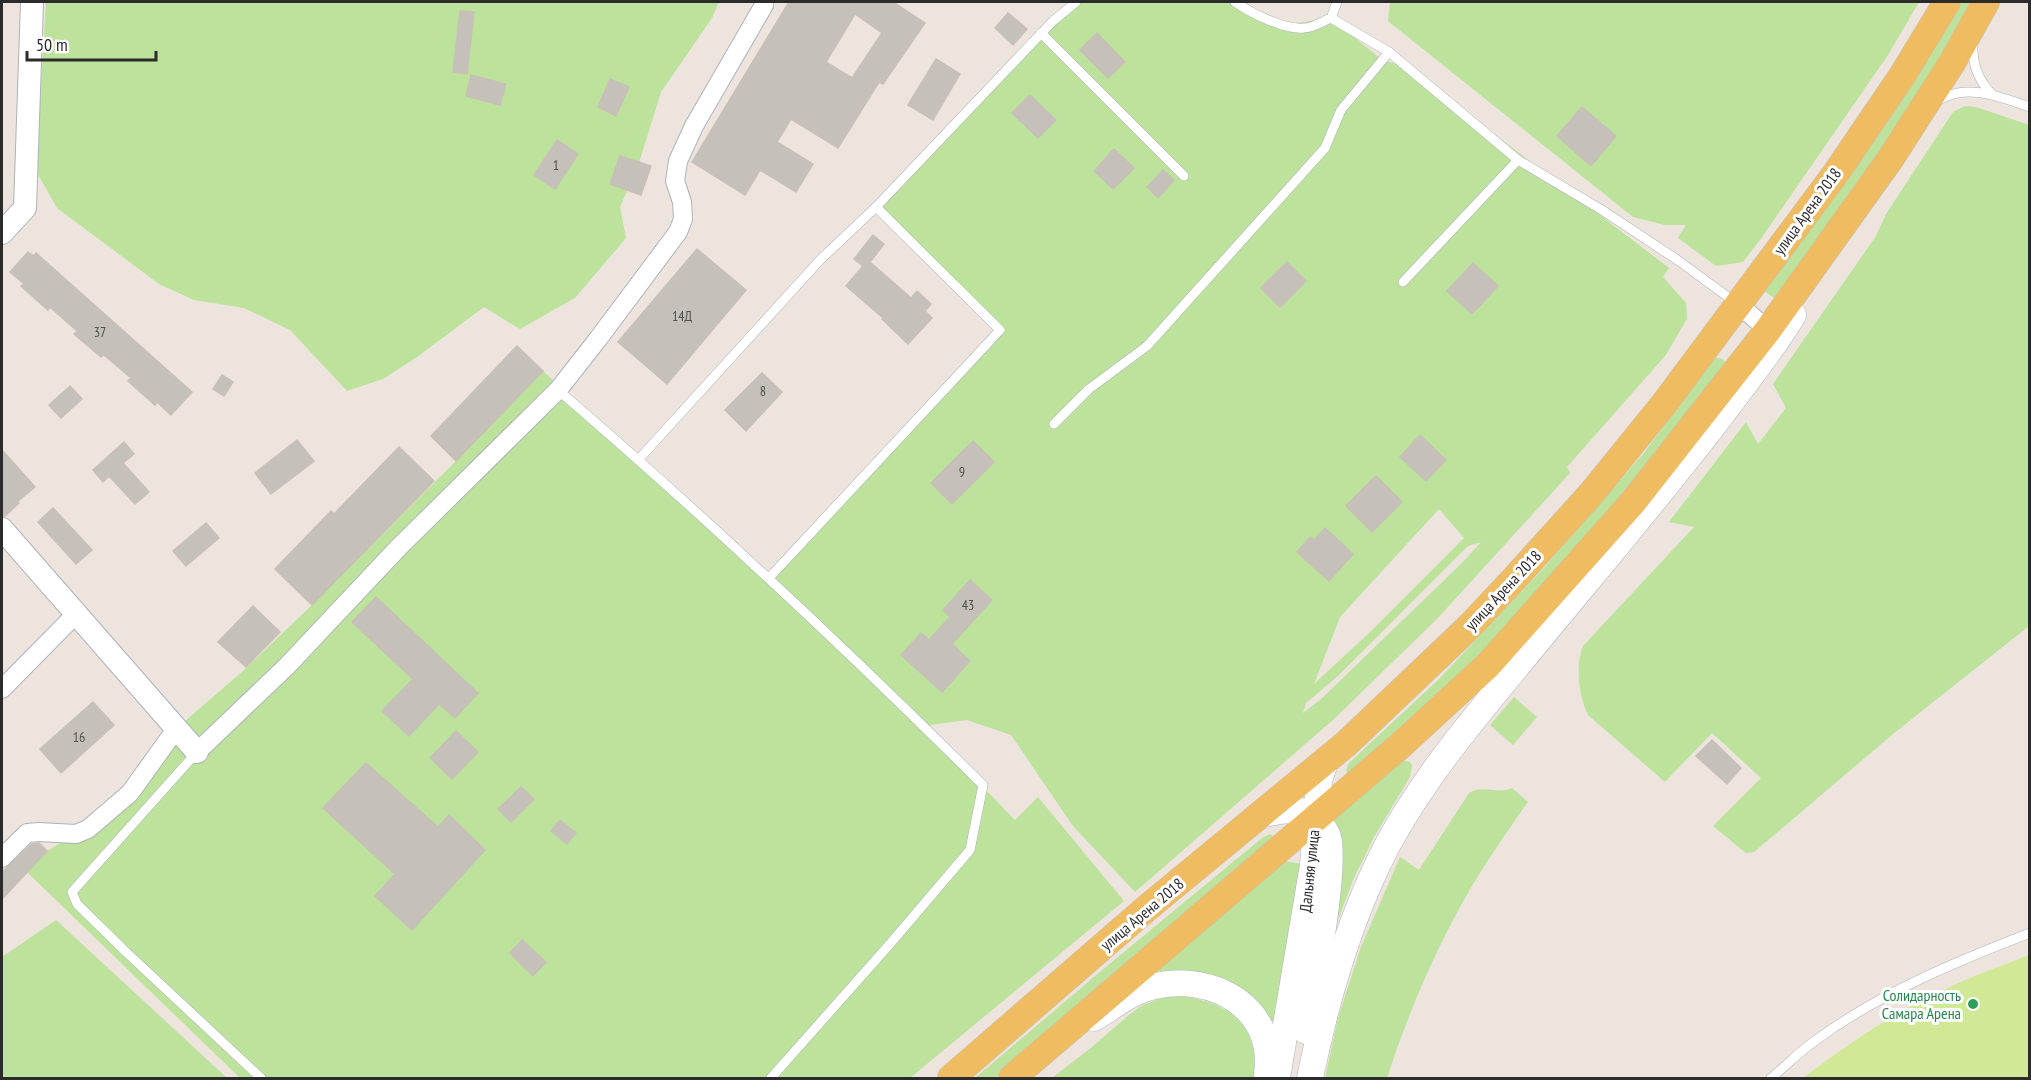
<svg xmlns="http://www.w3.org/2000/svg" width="2031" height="1080" viewBox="0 0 2031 1080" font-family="'PT Sans Narrow',sans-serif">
	<rect width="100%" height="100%" fill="#ede4de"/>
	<g fill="#bce29b" fill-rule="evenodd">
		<path d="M46,2H719L712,18L661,92L638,166L620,207L626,238L575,298L520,329L484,307L417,357L383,379L347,391L290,330L244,308L194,300L159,284L57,208L36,171Z"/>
		<path d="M1073,2H1245L1281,25L1331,18L1382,60L1407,67L1669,268L1663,277L1686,303L1687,319L1665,356L1567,467L1570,473L1437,619L1334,719L1135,892L1073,826L1011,735L967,720L924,726L1015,820L1038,797L1124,901L910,1078H240L27,872L47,851L96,822L176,729L244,670L312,605L456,461L543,371L768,578L1000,330L876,207ZM1439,509L1464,538L1367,635L1314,684L1340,617ZM1481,542L1464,561L1320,700L1303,713L1306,703L1338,676L1468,546Z"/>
		<path d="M1390,2H1919L1888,55L1760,240L1743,262L1716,266L1678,238L1686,225H1665L1633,217L1388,21Z"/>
		<path d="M1960,2H1980L1779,301L1764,291Z"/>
		<path d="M1965,106L1976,107L2029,125V626L1893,734L1754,852L1746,853L1713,826L1761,778L1712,733L1665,782L1588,715C1579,697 1575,665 1583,646L1694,527L1669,522L1746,422L1758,444L1786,408L1773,384L1876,236L1886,214L1953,112Z"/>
		<path d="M1715,358H1720L1725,361L1726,365L1615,508L1503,635L1348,774L1346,770L1349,763L1439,679L1541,571L1643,454Z"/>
		<path d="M1514,697L1537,717L1513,745L1490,725Z"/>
		<path d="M1401,760L1410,762L1412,765L1410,777L1374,837L1353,880L1331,938L1332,822L1335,816Z"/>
		<path d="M1512,788L1528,802C1506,833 1484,865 1465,898C1433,955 1407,1016 1387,1078H1325L1338,1018L1361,947L1400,857L1419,870L1469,793C1483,784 1498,795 1512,788Z"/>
		<path d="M1270,834L1276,838L1266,853L995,1078H975L1101,971L1262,838Z"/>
		<path d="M1285,861L1302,864L1280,1019L1267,1023L1160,973L1159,965Z"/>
		<path d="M56,920L227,1078H2V957Z"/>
		<path d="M1183,996C1235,1005 1256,1025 1256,1078H1052L1092,1047L1130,1014L1143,1005L1161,998Z"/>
	</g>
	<path fill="#d1e997" d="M2029,955V1078H1803C1848,1044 1896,1011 1948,988C1974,975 2002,966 2029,955Z"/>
	<g fill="#c5c0b9" stroke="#c8c0b7" stroke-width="1.5" fill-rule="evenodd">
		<path d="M789,2H893L925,23L883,84L879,82L838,148L791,119L777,142L813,164L796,192L760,170L745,195L692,162ZM855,14L882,33L852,78L826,62Z"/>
		<path d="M460,11L474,12L467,74L453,72Z"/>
		<path d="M1008,13L1027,29L1013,45L995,28Z"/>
		<path d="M1097,33L1125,62L1108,78L1080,50Z"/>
		<path d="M936,59L960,74L933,120L908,105Z"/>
		<path d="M471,75L506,84L500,105L466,96Z"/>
		<path d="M610,79L629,87L616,116L598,107Z"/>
		<path d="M1030,95L1056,120L1038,138L1012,113Z"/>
		<path d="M1582,107L1616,136L1591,166L1557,136Z"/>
		<path d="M557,140L578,154L555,189L534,175Z"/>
		<path d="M1114,149L1134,168L1113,189L1094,171Z"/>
		<path d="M620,156L651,166L641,195L610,184Z"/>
		<path d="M1163,170L1174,180L1158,198L1147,187Z"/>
		<path d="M873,235L884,244L870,262L911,298L917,291L931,304L925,311L932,318L908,344L882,319L883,318L846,286L863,266L854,259Z"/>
		<path d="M697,249L746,290L667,384L618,342Z"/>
		<path d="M28,252L34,256L36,253L192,392L171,415L157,402L155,405L128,381L131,378L104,355L101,357L74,334L77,331L50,307L48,310L21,286L24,284L10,272Z"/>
		<path d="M1287,262L1306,281L1280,307L1261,288Z"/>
		<path d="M1473,263L1498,286L1472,314L1447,291Z"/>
		<path d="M517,346L543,371L456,461L431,436Z"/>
		<path d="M762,373L782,392L746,431L725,410Z"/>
		<path d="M222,375L233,382L224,396L213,389Z"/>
		<path d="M70,386L82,399L61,418L49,405Z"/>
		<path d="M1420,435L1446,460L1426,481L1400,457Z"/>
		<path d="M297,440L314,461L271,494L255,473Z"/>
		<path d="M973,441L994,462L952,504L931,483Z"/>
		<path d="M124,442L134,454L123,463L149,492L135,504L109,476L103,482L93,470Z"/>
		<path d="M399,447L434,481L312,605L275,569L331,511L334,514Z"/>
		<path d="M2,450L35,487L17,502L19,503L5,516H2Z"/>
		<path d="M1376,476L1402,502L1372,532L1346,506Z"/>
		<path d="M53,508L92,550L76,564L38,522Z"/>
		<path d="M206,523L219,538L186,566L173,551Z"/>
		<path d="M1325,528L1353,554L1329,581L1297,552L1310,537L1314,540Z"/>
		<path d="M970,580L992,600L952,644L970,661L942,692L901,655L921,633L929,640L950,617L943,610Z"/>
		<path d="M376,597L478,693L455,718L439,704L409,736L382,711L413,679L352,622Z"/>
		<path d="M253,606L280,632L246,667L218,642Z"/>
		<path d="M93,702L114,725L61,773L40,749Z"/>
		<path d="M456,731L478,752L452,779L430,758Z"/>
		<path d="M1712,740L1741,768L1727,784L1696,756Z"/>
		<path d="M366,763L438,827L449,815L485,850L412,930L375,896L395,874L323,808Z"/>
		<path d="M521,787L534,799L511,822L498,809Z"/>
		<path d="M560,820L576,833L567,844L551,831Z"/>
		<path d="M39,843L47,851L2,899V872L32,844Z"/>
		<path d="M522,940L546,962L533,976L510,953Z"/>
	</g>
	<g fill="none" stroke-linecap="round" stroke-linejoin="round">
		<g stroke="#aeb2bb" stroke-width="10">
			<g id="service">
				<path d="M1235,2C1251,13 1284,30 1304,28C1313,28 1323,21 1331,18L1337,2"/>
				<path d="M1331,18L1389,52"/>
				<path d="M1041,33L1184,176"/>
				<path d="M1973,42C1972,63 1977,79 1992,94"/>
				<path d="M1937,101C1967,82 2000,97 2030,107"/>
				<path d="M1403,282L1518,160"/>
				<path d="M558,390C705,516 846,649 983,785L970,850L889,945L771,1078"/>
				<path d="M1054,424L1089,389L1147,346L1325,148L1341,110L1389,52L1518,160L1602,210L1679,261L1736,303"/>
				<path d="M639,459L820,260L876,207L1053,21L1076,2"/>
				<path d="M769,578L1000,330L876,207"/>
				<path d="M197,752L72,892L77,904L126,952L261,1078"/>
				<path d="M1771,1078C1786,1066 1800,1051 1816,1040C1882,992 1955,962 2030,933"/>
			</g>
		</g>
		<g stroke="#aeb2bb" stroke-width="20">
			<g id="minor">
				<path d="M1738,304L1768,330"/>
				<path d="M2,689L76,614"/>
				<path d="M197,752L287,666L398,548L558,390L598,339L678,232L683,219L682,202L675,181L678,161L694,126L764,5V2"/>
				<path d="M2,858L27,833L39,832L76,834L88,829L130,793L176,729"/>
			</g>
		</g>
		<g stroke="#aeb2bb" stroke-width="24">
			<g id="tertiary">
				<path d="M2,233L25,208L32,2"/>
				<path d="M2,529L197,752"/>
			</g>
		</g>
		<g stroke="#aeb2bb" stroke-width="27">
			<g id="secondary">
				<path d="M1262,814C1274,813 1292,807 1303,812C1312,815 1322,825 1327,834C1339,857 1311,997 1306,1031"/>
				<path d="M1094,1018C1112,1007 1133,990 1155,986C1214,973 1276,1008 1267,1074"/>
				<path d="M1277,1078L1313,865L1319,780L1326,760"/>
				<path d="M1310,1078C1326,1000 1351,914 1388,844C1421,783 1465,729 1509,676C1582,586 1659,498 1729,405C1751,375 1774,347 1793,315"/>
			</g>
		</g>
		<g stroke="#c4c4c4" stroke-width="28">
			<g id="primary">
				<path d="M951,1078L1147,908L1347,743L1470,626L1516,577L1591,494L1664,404L1836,173L1902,76L1947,2"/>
				<path d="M1012,1078L1401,745L1488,665L1633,502L1768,330L1891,158L1952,63L1986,2"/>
			</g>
		</g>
		<use href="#service" stroke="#fff" stroke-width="9"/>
		<use href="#minor" stroke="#fff" stroke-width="18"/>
		<use href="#tertiary" stroke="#fff" stroke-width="22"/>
		<use href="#secondary" stroke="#fff" stroke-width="26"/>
		<use href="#primary" stroke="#efbc61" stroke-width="27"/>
	</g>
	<circle fill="#2e9e5b" stroke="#fff" stroke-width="2" cx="1973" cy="1004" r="6"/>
	<g text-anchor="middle" stroke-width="6" stroke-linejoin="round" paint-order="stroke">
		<g font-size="14" fill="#52504e">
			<text x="556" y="170">1</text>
			<text x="682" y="321">14Д</text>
			<text x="100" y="337">37</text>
			<text x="763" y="396">8</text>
			<text x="962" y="477">9</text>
			<text x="968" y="610">43</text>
			<text x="79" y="742">16</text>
		</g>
		<g font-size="16" fill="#2b2b2b" stroke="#fff">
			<text transform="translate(1807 211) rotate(-54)" y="6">улица Арена 2018</text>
			<text transform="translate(1503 590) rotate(-47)" y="6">улица Арена 2018</text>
			<text transform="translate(1309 871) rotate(-84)" y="6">Дальняя улица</text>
			<text transform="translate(1142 914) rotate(-40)" y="6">улица Арена 2018</text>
		</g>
		<g font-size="16" fill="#27864d" stroke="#fff" text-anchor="end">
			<text x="1961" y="1001">Солидарность<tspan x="1961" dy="18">Самара Арена</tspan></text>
		</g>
	</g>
	<rect width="2031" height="1080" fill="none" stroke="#2b2b2b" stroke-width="6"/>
	<path d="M27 51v9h129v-9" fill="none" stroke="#2b2b2b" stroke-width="3"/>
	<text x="36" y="51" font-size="18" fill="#2b2b2b" stroke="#ffffff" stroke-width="4.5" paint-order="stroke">50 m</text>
</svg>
